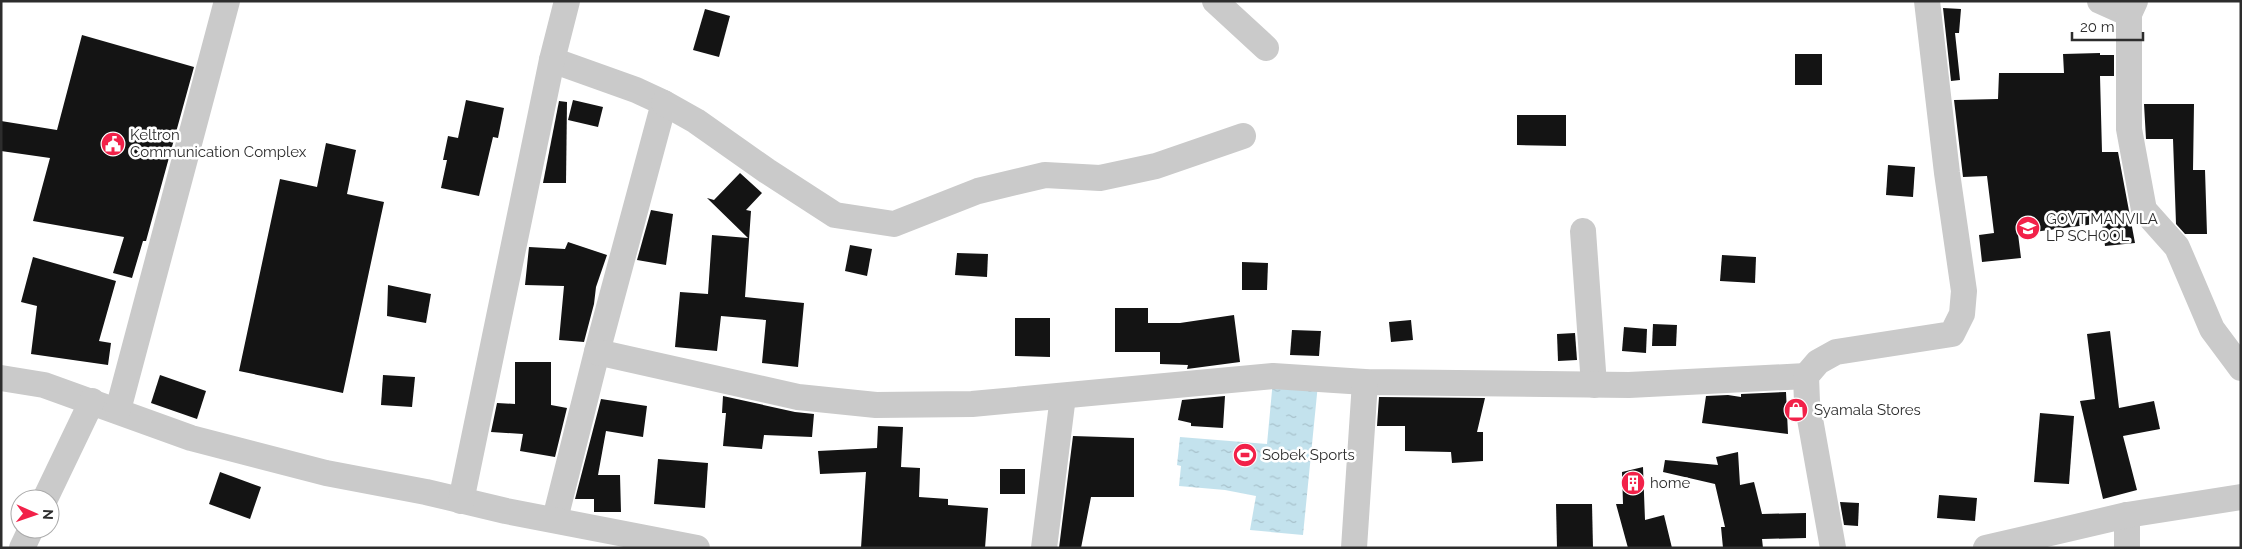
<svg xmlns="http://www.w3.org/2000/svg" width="2242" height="549" viewBox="0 0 2242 549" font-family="Raleway,sans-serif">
	<defs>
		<pattern id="water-ripples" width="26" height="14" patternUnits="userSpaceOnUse" patternTransform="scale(1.25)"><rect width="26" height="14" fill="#c3e2ed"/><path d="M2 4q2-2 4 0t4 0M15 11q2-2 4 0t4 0" fill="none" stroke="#a8c2cc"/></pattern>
	</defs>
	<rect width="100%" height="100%" fill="#fff"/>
	<path fill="url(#water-ripples)" d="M1273,380L1318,384L1303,535L1250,530L1256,496L1225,490L1179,486L1181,466L1177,465L1180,437L1267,444Z"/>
	<g fill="#141414">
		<path d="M1943,8L1961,9L1959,33H1955L1960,80L1951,81Z"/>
		<path d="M705,9L730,16L719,57L693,50Z"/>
		<path d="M82,35L194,67L146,241H143L132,278L113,273L124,237L33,221L50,158L1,151V121L57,130Z"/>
		<path d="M2100,53V55H2114V76H2100L2102,152H2118L2135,243L2105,246L2102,223L2018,234L2021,258L1982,262L1979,235L1994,233L1987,176L1963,177L1954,100L1998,99L1999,73H2064L2063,54Z"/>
		<rect x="1795" y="54" width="27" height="31"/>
		<path d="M466,100L504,108L498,138L493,137L479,196L441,188L447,160H443L448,136L458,138Z"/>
		<path d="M573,100L603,107L598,127L568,120Z"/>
		<path d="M559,101L567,102L566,183H543Z"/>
		<path d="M2144,104H2194L2193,170H2205L2207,234H2185L2176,224L2173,139H2146Z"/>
		<path d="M1517,115H1566V146L1517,145Z"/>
		<path d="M326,143L356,150L347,194L384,202L343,393L239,371L280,179L317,187Z"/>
		<path d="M1888,165L1915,167L1913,197L1886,195Z"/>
		<path d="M740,173L762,193L746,210L751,211L745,297L804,303L798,367L762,363L766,320L721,316L717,351L675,347L680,292L708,294L712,235L748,238L707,198L714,200Z"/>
		<path d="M651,210L673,214L666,265L637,260Z"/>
		<path d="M568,242L607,255L596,287L594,304L584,342L559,340L564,286L525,285L529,247L565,249Z"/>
		<path d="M850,245L872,249L867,276L845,271Z"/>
		<path d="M957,253L988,254L987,277L955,275Z"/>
		<path d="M1722,255L1756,257L1755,283L1720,281Z"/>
		<path d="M33,257L116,281L99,341L111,343L108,365L31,354L37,306L21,302Z"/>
		<path d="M1242,262L1268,263L1267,290H1242Z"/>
		<path d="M388,285L431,294L426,323L387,316Z"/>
		<path d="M1115,308H1148V323H1180L1234,315L1240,362L1187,369L1188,365L1160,364V352H1115Z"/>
		<path d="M1015,318H1050V357L1015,356Z"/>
		<path d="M1411,320L1413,340L1391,342L1389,322Z"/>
		<path d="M1653,324L1677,325L1676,346H1652Z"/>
		<path d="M1624,327L1647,329L1646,353L1622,351Z"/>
		<path d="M1292,330L1321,331L1319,356L1290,355Z"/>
		<path d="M2110,331L2119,408L2154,401L2160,429L2123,436L2137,490L2103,499L2080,401L2095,399L2087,334Z"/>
		<path d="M1575,333L1577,360L1558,361L1557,334Z"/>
		<path d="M515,362H551V405L567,408L555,457L520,451L523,434L491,432L497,403L515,404Z"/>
		<path d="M160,375L206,391L197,419L151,403Z"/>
		<path d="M383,375L415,377L412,407L381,405Z"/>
		<path d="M1786,392L1788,434L1702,423L1706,396L1728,395L1741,397V394Z"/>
		<path d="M723,396L795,412L814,414L812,437L764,435L762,449L723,446L726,413H722Z"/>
		<path d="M1225,396L1223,428L1191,426V423L1178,420L1182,400Z"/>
		<path d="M1379,397L1485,398L1477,432H1483V461L1452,463L1451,452L1405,451V426H1377Z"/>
		<path d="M601,399L647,406L643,437L606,431L598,475H620L621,512H594V499H575Z"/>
		<path d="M2040,413L2074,416L2069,484L2034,482Z"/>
		<path d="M878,426L903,427L901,467L920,468L919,497L948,499V505L988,508L985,548H861L866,472L820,474L818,451L877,448Z"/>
		<path d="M1073,436L1134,438V497H1091L1081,548H1059Z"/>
		<path d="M1738,452L1740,485L1754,482L1762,514L1806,513V538L1762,539L1763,548H1723L1721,527H1725L1715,484L1663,472L1665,460L1718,465L1716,457Z"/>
		<path d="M658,459L708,463L705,508L654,504Z"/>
		<path d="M1643,467L1645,520L1664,515L1672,548H1628L1616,504H1623L1622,472Z"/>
		<rect x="1000" y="469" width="25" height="25"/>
		<path d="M220,472L261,487L250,519L209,504Z"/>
		<path d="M1939,495L1977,498L1975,521L1937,518Z"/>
		<path d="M1840,502L1859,503L1858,526L1844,525Z"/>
		<path d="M1556,504H1592L1593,548H1557Z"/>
	</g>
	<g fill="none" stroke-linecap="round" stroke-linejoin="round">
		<g stroke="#cacaca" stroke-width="26">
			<path d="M1215,1L1266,48"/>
			<path d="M2100,1L2129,14"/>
			<path d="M2135,1L2129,14V129L2144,210L2177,247L2212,329L2241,368"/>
			<path d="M552,60L636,90L664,103L597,352L555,519"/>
			<path d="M664,103L696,121L767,171L835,215L894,224L978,191L1045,175L1100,178L1156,166L1243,136"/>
			<path d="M1583,231L1594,385"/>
			<path d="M597,352L798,397L876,405L972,404L1273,376L1365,382L1629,385L1806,376"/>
			<path d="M1,378L44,385L191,438L326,473L426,492L506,511L697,548"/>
			<path d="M118,410L227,1"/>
			<path d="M45,499L92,401"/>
			<path d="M461,501L552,60L567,1"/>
			<path d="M2127,515V548"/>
			<path d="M22,548L31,529"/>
			<path d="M1044,548L1063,396"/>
			<path d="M1354,548L1365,382"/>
			<path d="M1833,548L1807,402L1806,376L1818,362L1836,352L1952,334L1962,314L1964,291L1947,173L1927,1"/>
			<path d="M1986,548L2127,515L2241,497"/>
		</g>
	</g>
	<defs>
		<g id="civic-disc" transform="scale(1.25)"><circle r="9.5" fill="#f22149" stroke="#fff"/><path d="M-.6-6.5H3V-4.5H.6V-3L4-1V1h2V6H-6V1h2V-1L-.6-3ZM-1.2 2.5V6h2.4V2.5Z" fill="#fff"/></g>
		<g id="school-disc" transform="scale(1.25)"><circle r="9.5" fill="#f22149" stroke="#fff"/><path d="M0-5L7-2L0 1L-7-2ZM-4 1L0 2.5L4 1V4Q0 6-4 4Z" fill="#fff"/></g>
		<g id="shop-disc" transform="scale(1.25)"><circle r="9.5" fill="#f22149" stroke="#fff"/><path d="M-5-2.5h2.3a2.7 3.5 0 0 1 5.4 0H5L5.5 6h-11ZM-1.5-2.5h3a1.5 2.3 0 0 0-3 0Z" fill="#fff"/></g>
		<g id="stadium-disc" transform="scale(1.25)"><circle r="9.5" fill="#f22149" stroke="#fff"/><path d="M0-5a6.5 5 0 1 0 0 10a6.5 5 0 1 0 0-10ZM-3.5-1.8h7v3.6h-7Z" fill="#fff"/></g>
		<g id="building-disc" transform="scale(1.25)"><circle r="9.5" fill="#f22149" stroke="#fff"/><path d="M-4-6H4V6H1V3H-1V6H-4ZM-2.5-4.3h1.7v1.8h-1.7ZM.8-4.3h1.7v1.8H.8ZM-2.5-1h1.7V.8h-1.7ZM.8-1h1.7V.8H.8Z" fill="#fff"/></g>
	</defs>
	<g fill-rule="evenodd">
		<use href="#civic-disc" x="113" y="144"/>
		<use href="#school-disc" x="2028" y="228"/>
		<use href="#shop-disc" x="1796" y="410"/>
		<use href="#stadium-disc" x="1245" y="455"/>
		<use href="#building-disc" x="1633" y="483"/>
	</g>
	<g text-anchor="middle" stroke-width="5" stroke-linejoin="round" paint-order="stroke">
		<g font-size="15" fill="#2d2d2d" stroke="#fff" text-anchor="start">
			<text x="130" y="140">Keltron<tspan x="130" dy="17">Communication Complex</tspan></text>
			<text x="2046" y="224">GOVT MANVILA<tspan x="2046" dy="17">LP SCHOOL</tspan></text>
			<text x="1814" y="415">Syamala Stores</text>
			<text x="1262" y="460">Sobek Sports</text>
			<text x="1650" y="488">home</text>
		</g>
	</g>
	<rect width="2242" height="549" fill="none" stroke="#2d2d2d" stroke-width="5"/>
	<g transform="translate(35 514) rotate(92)"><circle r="24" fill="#ffffff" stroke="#ababab"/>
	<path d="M0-4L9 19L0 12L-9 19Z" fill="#f22149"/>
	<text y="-8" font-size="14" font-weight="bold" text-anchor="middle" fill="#2d2d2d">N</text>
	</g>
	<path d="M2072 32v8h71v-8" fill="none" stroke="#2d2d2d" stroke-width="2.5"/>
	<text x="2080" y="32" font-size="15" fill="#2d2d2d" stroke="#ffffff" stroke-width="4" paint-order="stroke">20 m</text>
</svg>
